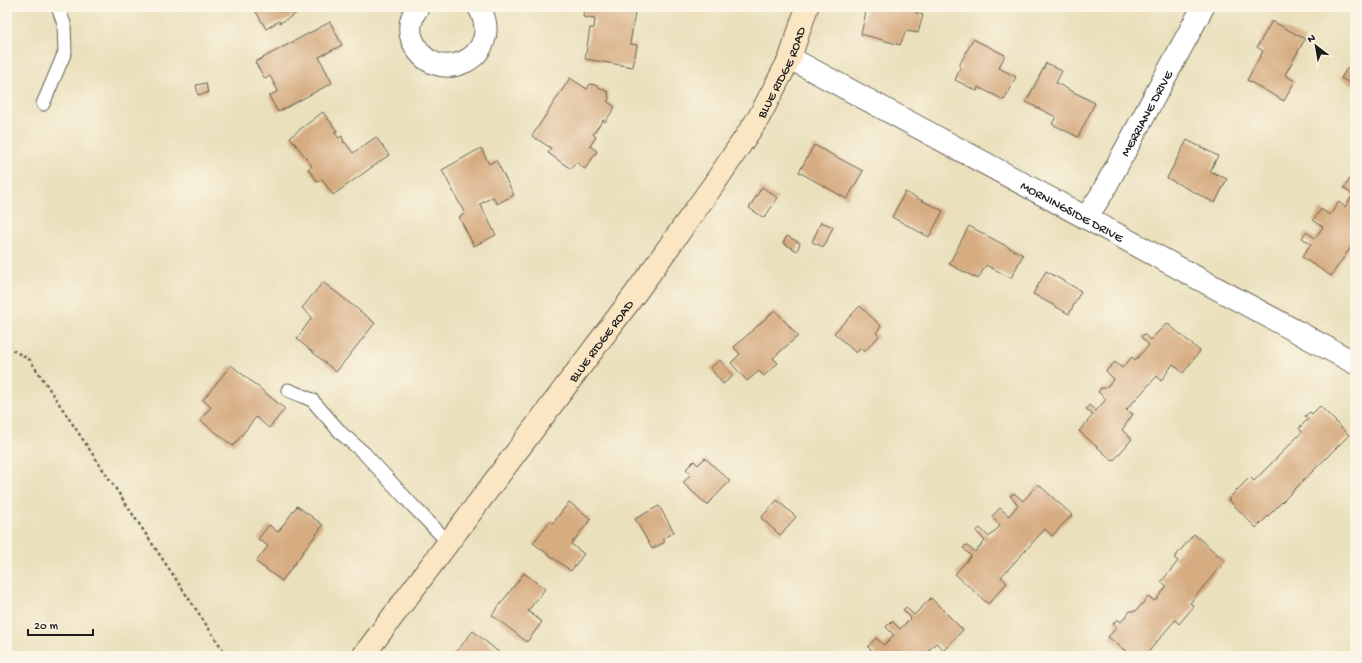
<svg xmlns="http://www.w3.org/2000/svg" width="1362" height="663" viewBox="0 0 1362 663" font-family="'Gochi Hand',sans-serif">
	<rect width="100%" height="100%" fill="#fcf5e5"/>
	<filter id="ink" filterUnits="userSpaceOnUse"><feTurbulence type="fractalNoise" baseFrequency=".025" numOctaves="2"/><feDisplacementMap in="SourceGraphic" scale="8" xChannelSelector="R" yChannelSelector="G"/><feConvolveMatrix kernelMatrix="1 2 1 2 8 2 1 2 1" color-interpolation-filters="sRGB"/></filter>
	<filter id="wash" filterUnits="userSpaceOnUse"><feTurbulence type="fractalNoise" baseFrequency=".012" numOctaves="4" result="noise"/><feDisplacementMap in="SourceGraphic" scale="16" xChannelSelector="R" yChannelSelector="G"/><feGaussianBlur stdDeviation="0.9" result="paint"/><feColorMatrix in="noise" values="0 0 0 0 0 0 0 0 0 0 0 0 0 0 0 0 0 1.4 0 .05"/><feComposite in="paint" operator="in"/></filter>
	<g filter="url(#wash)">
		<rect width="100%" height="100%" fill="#eae0bc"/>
		<g id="blocks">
			<g fill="#d6ac81">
				<path d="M261,7H307L280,23L279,21L266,29L255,10Z"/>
				<path d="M584,7H636L630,44L637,45L633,67L585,59L590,28H594L595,19L583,17Z"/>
				<path d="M867,7H918L916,13L923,15L918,33L906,31L900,45L861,34Z"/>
				<path d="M1272,21L1305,39L1285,75L1295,81L1284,101L1247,80L1263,51L1257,47Z"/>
				<path d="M330,22L342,45L319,57L332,83L278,112L269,96L278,91L270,76L265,79L255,62Z"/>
				<path d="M973,39L1005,55L999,68L1016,77L1004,100L978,87L977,91L955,80L961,66H959Z"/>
				<path d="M1046,63L1062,71L1056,83L1095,103L1078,137L1052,124L1056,117L1026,102Z"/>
				<path d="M1348,67L1355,71V81L1353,85L1341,78Z"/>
				<path d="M570,78L587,89L590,84L595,85L608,92L609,99L607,101L615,107L605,122L603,120L593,134L596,137L590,146L597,151L585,169L576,162L571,169L548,153L551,148L532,136Z"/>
				<path d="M206,83L208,93L198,95L196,85Z"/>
				<path d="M323,112L337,131L334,132L339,138L342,136L344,143L345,142L353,153L376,137L389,155L333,195L322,179L318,182L308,169L312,166L290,137Z"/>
				<path d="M1187,140L1218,156L1210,171L1227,179L1215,203L1167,178Z"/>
				<path d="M814,145L863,171L847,199L799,172Z"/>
				<path d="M481,148L489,164L496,160L514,195L497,204L493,197L480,204L496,235L474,246L459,217L465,214L442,170Z"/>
				<path d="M1351,177L1355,180V241L1331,276L1302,257L1311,244L1302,238L1306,232L1315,238L1323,227L1313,220L1321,209L1330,215L1339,202L1345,207L1353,195L1344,188Z"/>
				<path d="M762,187L778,198L764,218L749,208Z"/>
				<path d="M905,192L943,211L929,237L892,217Z"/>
				<path d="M821,222L833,227L824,247L812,242Z"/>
				<path d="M969,226L1023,255L1011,278L986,265L978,279L949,264Z"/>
				<path d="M787,236L800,243L797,251L783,243Z"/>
				<path d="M1046,271L1081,291L1069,314L1033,294Z"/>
				<path d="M323,282L375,323L336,372L297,339L312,317L302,308Z"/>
				<path d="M860,306L881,326L876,333L879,336L864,352L861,348L856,353L834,333Z"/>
				<path d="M775,310L798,336L773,358L778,363L764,376L759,371L747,381L731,363L740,354L734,347Z"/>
				<path d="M1167,323L1200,351L1183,373L1173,364L1161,381L1157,376L1126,410L1133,414L1122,430L1132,439L1113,461L1079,431L1093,415L1086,409L1089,405L1096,411L1106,399L1098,392L1101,388H1106L1114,379L1106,371L1115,362L1122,368L1132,357L1135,360L1149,345L1141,337L1144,334L1150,340Z"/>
				<path d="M720,360L733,376L723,384L710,368Z"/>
				<path d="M231,365L285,409L269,428L256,417L233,446L200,420L211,407L203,400Z"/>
				<path d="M1320,406L1349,435L1256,528L1228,499L1250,477L1254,481L1302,432L1299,428L1308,419L1305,416L1310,412L1312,414Z"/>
				<path d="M705,458L730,481L707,505L683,483L691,474L686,469L694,461L698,465Z"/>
				<path d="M1038,484L1072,515L1052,536L1045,529L1001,577L1007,583L988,604L955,574L971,556L963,548L966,545L975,552L985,541L976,531L980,528L989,537L1000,526L992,516L1000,508L1009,516L1018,505L1010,496L1014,493L1023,501Z"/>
				<path d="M777,500L796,517L780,535L761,518Z"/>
				<path d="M569,502L591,519L571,544L584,554L571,571L533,543L550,521L553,523Z"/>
				<path d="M297,506L323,525L282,581L256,562L268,546L258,539L269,525L278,532Z"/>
				<path d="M659,506L674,532L663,539L665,542L652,549L635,519Z"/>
				<path d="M1194,534L1225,561L1190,603L1194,606L1179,624L1175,620L1145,656H1132L1108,637L1117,627L1113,624L1117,619L1121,622L1130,611H1136L1148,597L1155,601L1167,586L1161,582L1178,561L1174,558Z"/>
				<path d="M524,573L545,589L528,611L542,622L527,642L492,615Z"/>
				<path d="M931,598L963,630L944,650L936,643L923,656H875L876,655L868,647L876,638L884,645L894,635L886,627L892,621L900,629L911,618L903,610L906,607L914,615Z"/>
				<path d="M473,631L502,655L501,656H458L455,653Z"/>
			</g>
		</g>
	</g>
	<g filter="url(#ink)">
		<use href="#blocks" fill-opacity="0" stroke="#646154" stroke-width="1"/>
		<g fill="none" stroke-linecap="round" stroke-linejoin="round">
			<g stroke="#646154" stroke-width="15">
				<g id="lane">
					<path d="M43,104L65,52L64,24L58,7"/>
					<path d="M288,390L312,400L342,434L364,453L413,506L449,543"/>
				</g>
			</g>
			<g stroke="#646154" stroke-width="24">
				<g id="street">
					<path d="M418,7C411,16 408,29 412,39C432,92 508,58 479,7"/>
					<path id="s1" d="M790,58L1355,363"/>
					<path id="s2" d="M1086,218L1101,195L1203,7"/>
				</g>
			</g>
			<g stroke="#646154" stroke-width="24">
				<g id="secondary">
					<path id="s3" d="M363,656L635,294L714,184L759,117L790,58L807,7"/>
				</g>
			</g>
			<path stroke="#646154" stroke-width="2.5" stroke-dasharray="3 3" stroke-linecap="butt" d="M7,348H9L30,360L227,656"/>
			<use href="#lane" stroke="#fff" stroke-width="13"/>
			<use href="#street" stroke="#fff" stroke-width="22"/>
			<use href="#secondary" stroke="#fbe6c4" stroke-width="22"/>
		</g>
	</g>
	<g text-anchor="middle" stroke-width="3.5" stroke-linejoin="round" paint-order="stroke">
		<g font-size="13" fill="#1c1c1c" stroke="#fcf5e5">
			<text dy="5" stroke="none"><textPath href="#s3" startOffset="719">BLUE RIDGE ROAD</textPath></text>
			<text dy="5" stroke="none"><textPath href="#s2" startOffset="121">MERRIANE DRIVE</textPath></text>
			<text dy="5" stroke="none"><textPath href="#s1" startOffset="321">MORNINGSIDE DRIVE</textPath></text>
			<text dy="5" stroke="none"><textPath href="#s3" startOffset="395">BLUE RIDGE ROAD</textPath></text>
		</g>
	</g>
	<rect width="1362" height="663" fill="none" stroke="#fcf5e5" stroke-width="24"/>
	<g transform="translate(1316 46) rotate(329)" stroke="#fcf5e5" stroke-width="3" paint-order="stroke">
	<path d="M0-3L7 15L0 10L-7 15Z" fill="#1c1c1c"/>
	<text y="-6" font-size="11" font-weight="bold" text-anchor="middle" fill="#1c1c1c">N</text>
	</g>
	<path d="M28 629v6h65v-6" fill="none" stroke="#1c1c1c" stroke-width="2"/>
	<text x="34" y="629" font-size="12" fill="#1c1c1c" stroke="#fcf5e5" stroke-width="3" paint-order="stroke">20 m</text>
</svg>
